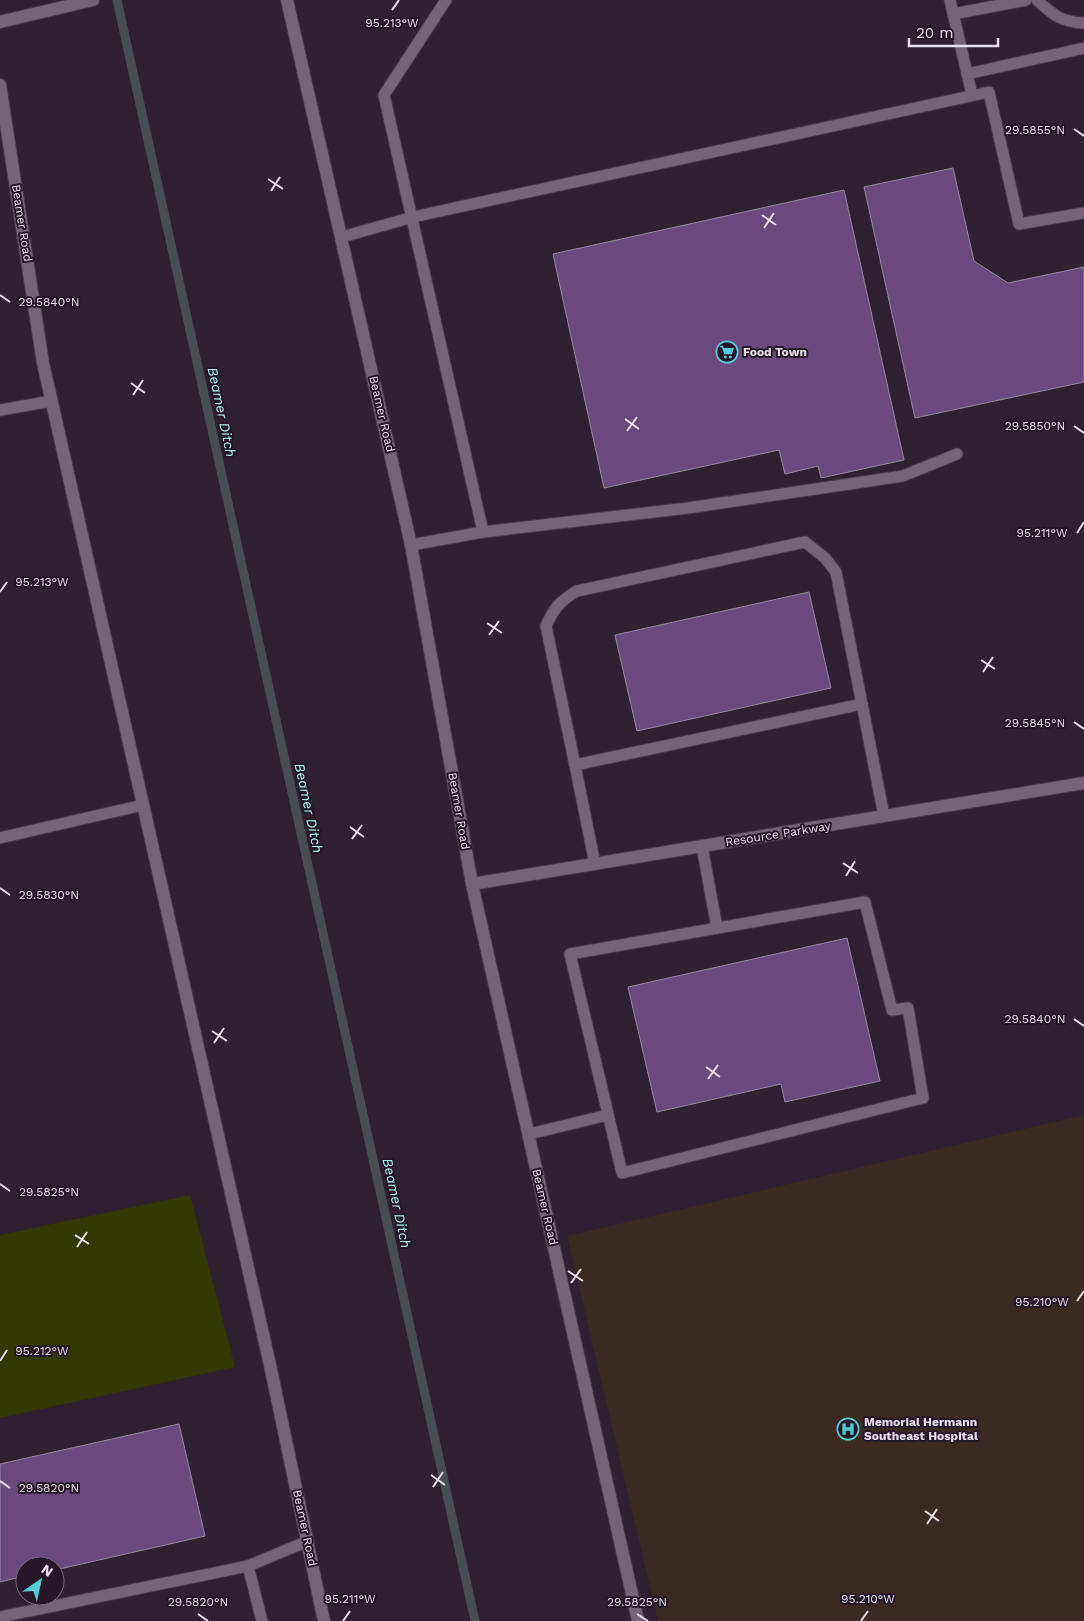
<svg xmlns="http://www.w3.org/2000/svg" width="1084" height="1621" viewBox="0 0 1084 1621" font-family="'Work Sans',sans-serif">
	<rect width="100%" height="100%" fill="#2f2132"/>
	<path fill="#3b2922" d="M1084,1115V1621H658L567,1236Z"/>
	<path fill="#313800" d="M190,1195L235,1367L0,1418V1235Z"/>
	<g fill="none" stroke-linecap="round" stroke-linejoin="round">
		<path stroke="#484d51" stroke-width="9" d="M117,0L475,1621"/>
	</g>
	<g fill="#6b497f" stroke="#95889e">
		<path d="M953,168L974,261L1008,283L1084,267V382L915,418L864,187Z"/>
		<path d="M844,190L904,460L821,478L818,466L785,474L779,450L604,488L553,254Z"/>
		<path d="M809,592L831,688L637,731L615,635Z"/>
		<path d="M847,938L880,1081L785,1102L781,1084L657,1112L628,987Z"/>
		<path d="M179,1424L205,1536L55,1570V1566H25V1576L0,1582V1464Z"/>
	</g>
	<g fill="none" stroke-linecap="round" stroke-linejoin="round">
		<g stroke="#483d4b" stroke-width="13">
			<g id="lane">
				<path d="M446,0L384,95L483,532"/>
				<path d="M950,0L972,95"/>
				<path d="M1037,0C1053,15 1061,22 1084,23"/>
				<path d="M953,14L1026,0"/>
				<path d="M967,74L1084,48"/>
				<path d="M342,237L413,217L989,92L1019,224L1084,213"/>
				<path d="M0,410L52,401"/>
				<path d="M411,545L483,532L688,508L903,476L957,454"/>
				<path d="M575,765L546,626C554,608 560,601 577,591L805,542L825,558L836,572L862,704"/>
				<path d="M0,838L143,805"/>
				<path d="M702,846L717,928"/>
				<path d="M595,864L575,765L862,704L884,816"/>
				<path d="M865,902L892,1010L908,1008L923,1098L622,1173L570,954Z"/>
				<path d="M529,1134L608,1115"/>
				<path d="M248,1566L262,1621"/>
				<path d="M0,1617L248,1566L308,1541"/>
			</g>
		</g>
		<g stroke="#483d4b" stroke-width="14">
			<path id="street" d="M472,884L1084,783"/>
		</g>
		<g stroke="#483d4b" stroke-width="14">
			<g id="secondary">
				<path d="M287,0L411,545L472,884L638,1621"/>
				<path d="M0,22L93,0"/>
				<path d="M0,85L43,363L270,1365L324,1621"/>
			</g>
		</g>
		<use href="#lane" stroke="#756478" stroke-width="11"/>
		<use href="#street" stroke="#756478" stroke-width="12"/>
		<use href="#secondary" stroke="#756478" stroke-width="12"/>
	</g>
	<path fill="none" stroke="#e8dfea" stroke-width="2" d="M392,10L399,0M1074,129L1084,136M268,179L283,189M271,191L280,177M762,215L776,225M764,228L774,213M0,295L10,302M131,383L145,393M133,395L143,380M625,419L639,429M1074,426L1084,433M627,431L637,417M1077,533L1084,522M0,592L7,582M487,623L502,633M489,635L499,621M981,660L995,669M983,672L993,657M1074,722L1084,729M350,827L364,837M352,839L362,825M843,863L858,873M846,876L855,861M0,888L10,895M1074,1019L1084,1026M212,1031L227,1041M214,1043L224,1028M706,1067L720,1077M708,1079L718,1065M0,1184L10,1191M75,1235L89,1244M77,1247L87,1232M568,1271L583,1281M571,1283L581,1269M1077,1301L1084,1291M0,1361L7,1350M431,1475L445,1485M0,1481L10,1488M433,1487L443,1472M925,1511L939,1521M927,1524L937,1509M198,1614L208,1621M637,1614L648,1621M343,1621L350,1611M861,1621L868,1611"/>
	<defs>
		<g id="supermarket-ring" transform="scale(1.125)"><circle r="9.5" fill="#251728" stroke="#52ccd6" stroke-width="1.5"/><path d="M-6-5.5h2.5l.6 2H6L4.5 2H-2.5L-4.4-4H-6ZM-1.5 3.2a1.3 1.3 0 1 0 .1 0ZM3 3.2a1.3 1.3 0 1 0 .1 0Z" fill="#52ccd6"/></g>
		<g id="hospital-ring" transform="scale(1.125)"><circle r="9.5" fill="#251728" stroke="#52ccd6" stroke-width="1.5"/><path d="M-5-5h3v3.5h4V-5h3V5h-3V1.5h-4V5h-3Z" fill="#52ccd6"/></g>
	</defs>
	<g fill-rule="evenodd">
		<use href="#supermarket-ring" x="727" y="352"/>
		<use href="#hospital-ring" x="848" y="1429"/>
	</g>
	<g text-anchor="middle" stroke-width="4" stroke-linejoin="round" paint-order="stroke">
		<g font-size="12" fill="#e8dfea" stroke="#251728">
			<text transform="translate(22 223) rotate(81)" y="4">Beamer Road</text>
			<text transform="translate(382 414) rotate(77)" y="4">Beamer Road</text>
			<text transform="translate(459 811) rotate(80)" y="4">Beamer Road</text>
			<text transform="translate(778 834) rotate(-9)" y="4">Resource Parkway</text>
			<text transform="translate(545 1207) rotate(77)" y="4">Beamer Road</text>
			<text transform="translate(305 1528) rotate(78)" y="4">Beamer Road</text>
		</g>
		<g font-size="12" font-weight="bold" fill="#e8dfea" stroke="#251728" text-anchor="start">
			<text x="743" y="356">Food Town</text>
			<text x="864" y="1426">Memorial Hermann<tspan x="864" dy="14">Southeast Hospital</tspan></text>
		</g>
		<g font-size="14" font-style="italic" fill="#a9f4fa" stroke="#251728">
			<text transform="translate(222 412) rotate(78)" y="5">Beamer Ditch</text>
			<text transform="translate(309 808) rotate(78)" y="5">Beamer Ditch</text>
			<text transform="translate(397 1203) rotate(78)" y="5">Beamer Ditch</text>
		</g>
	</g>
	<g font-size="12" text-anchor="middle" fill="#e8dfea" stroke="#251728" stroke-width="4" stroke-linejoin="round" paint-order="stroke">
		<text x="392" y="27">95.213°W</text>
		<text x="1035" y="134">29.5855°N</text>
		<text x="49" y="306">29.5840°N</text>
		<text x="1035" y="430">29.5850°N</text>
		<text x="1042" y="537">95.211°W</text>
		<text x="42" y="586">95.213°W</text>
		<text x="1035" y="727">29.5845°N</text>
		<text x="49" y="899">29.5830°N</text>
		<text x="1035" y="1023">29.5840°N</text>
		<text x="49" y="1196">29.5825°N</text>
		<text x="1042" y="1306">95.210°W</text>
		<text x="42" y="1355">95.212°W</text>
		<text x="49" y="1492">29.5820°N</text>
		<text x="350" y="1603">95.211°W</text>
		<text x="868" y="1603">95.210°W</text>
		<text x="198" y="1606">29.5820°N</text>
		<text x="637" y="1606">29.5825°N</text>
	</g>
	<g transform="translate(40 1581) rotate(34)"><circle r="24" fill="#251728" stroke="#736776"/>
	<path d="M0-4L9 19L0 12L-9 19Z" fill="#52ccd6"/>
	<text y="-8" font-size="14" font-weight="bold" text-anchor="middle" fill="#e8dfea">N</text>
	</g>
	<path d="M909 38v8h89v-8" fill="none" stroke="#e8dfea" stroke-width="2.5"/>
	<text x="916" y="38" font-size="15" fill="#e8dfea" stroke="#251728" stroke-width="4" paint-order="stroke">20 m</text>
</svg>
